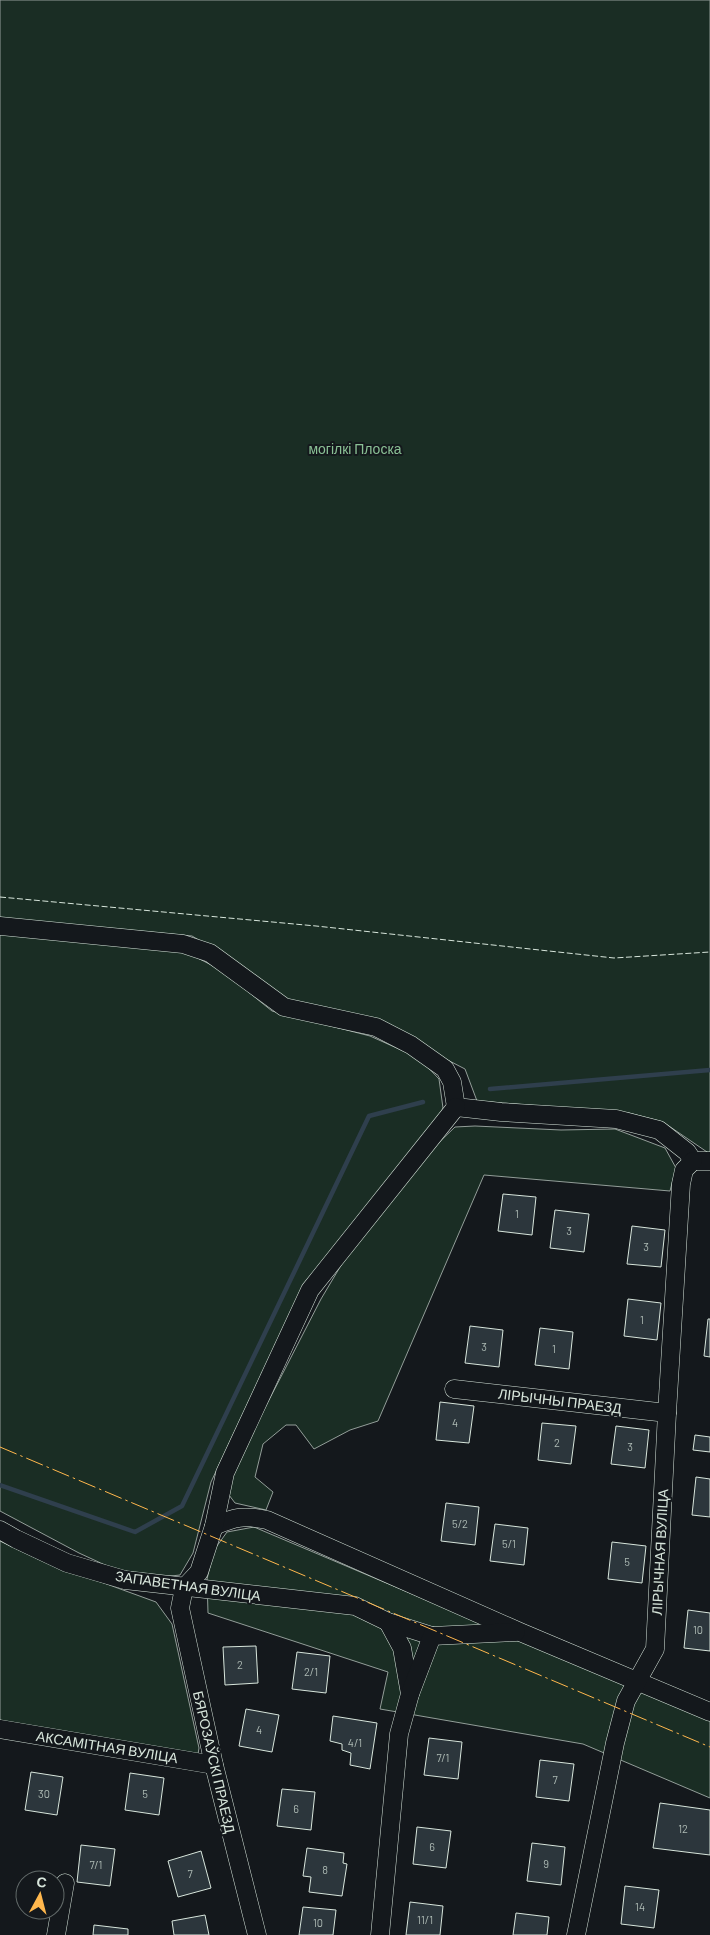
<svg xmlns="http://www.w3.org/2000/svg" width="710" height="1935" viewBox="0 0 710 1935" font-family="Barlow,sans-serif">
	<rect width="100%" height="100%" fill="#14181c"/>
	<g fill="#1a2d24" stroke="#939e99">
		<path d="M0,0H710V1154L663,1122L629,1113L477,1101L465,1069L436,1054L282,998L233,960L192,936L0,918Z"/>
		<path d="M0,933L182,950L221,970L272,1011L370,1036L419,1058L439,1079L443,1108L440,1115L299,1294L211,1482L193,1553L180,1575L162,1577L118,1571L79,1553L0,1511Z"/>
		<path d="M475,1126L561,1130L615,1129L665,1148L676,1168L670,1191L484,1175L378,1421L350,1430L314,1449L296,1425H286L263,1444L255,1477L273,1492L266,1510L235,1503L226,1491L233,1470L321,1299L343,1262L430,1151L455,1127Z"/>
		<path d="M254,1527L710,1720V1798L583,1744L380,1709L388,1672L208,1613L207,1579L214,1550L227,1532Z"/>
		<path d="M0,1541L38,1559L156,1602L172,1624L199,1748L198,1754L0,1721Z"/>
	</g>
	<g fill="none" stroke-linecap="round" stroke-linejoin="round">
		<g stroke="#2f3f4d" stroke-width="4.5">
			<path d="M490,1089L710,1070"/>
			<path d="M0,1485L135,1532L182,1506L369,1116L423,1102"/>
		</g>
	</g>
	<g fill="#2c363c" stroke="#d8e6dc">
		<path d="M503,1194L536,1197L532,1235L498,1231Z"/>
		<path d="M555,1210L589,1214L584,1252L550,1248Z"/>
		<path d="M632,1226L665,1230L661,1267L627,1264Z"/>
		<path d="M628,1299L661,1303L657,1340L624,1336Z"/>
		<path d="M708,1319H710V1357L704,1356Z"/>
		<path d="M470,1326L503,1330L499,1367L465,1363Z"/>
		<path d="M540,1328L573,1332L569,1369L535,1365Z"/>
		<path d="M440,1402L474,1406L469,1443L436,1440Z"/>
		<path d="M542,1423L576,1426L571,1464L538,1460Z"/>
		<path d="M616,1426L649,1430L645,1468L611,1464Z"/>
		<path d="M695,1435L710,1437V1452L693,1450Z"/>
		<path d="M696,1477L710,1479V1517L692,1515Z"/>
		<path d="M446,1503L479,1507L475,1545L441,1541Z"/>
		<path d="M495,1524L528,1528L524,1565L490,1561Z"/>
		<path d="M612,1542L646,1546L642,1583L608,1579Z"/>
		<path d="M688,1610L710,1613V1651L684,1648Z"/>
		<path d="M256,1646L258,1683L225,1685L223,1647Z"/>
		<path d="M297,1652L330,1656L326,1693L292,1689Z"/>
		<path d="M246,1709L279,1715L272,1752L239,1746Z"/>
		<path d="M333,1716L377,1723L370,1769L350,1765L351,1753L342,1750V1744L330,1741Z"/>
		<path d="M429,1738L462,1742L458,1779L424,1775Z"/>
		<path d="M540,1760L574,1764L569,1801L536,1797Z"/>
		<path d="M31,1772L63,1777L57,1815L25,1810Z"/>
		<path d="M130,1773L164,1778L159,1815L125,1810Z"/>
		<path d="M282,1789L315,1792L311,1830L277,1826Z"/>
		<path d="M660,1803L710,1810V1855L653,1848Z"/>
		<path d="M417,1827L451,1831L446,1868L413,1864Z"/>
		<path d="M532,1843L565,1847L561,1885L527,1881Z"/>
		<path d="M81,1845L115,1849L110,1886L77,1882Z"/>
		<path d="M307,1848L344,1853L343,1863L347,1864L342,1896L309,1892L311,1877L303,1876Z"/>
		<path d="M201,1851L211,1888L178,1897L168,1861Z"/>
		<path d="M625,1886L659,1890L654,1928L621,1924Z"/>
		<path d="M410,1902L443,1906L440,1935H406Z"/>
		<path d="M303,1907L336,1910L333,1935H299Z"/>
		<path d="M516,1913L549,1917L547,1935H513Z"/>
		<path d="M205,1915L209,1935H174L172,1921Z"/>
		<path d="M94,1925L128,1929V1935H93Z"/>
	</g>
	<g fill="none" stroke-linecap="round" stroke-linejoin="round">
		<g stroke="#d8e6dc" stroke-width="19">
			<g id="minor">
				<path d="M0,926L183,944L210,953L284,1007L376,1027L411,1045L445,1069L452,1082L456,1107L501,1112L616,1119L659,1130L687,1152L693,1161"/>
				<path d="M693,1161H710"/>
				<path d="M454,1389L667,1413"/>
				<path d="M214,1526C235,1517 244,1515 267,1520L520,1632L710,1712"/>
				<path d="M0,1530L16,1539L67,1563L125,1580L355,1606L388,1622L432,1636"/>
				<path d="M388,1622L402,1648L410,1694"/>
				<path d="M0,1729L214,1765"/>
				<path d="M56,1935L65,1883"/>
				<path d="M257,1935L214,1765L180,1608L184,1588L199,1572L214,1526L225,1473L310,1290L456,1107"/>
				<path d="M380,1935L399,1734L410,1694L432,1636L516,1632"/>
				<path d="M576,1935L615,1743L626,1701L655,1649L667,1413L681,1184L684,1170L693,1161"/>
			</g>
		</g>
		<use href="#minor" stroke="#14181c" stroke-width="18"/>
		<path stroke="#d8e6dc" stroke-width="1" stroke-dasharray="6 2.5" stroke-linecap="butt" d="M0,897L316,926L614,958L710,952"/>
		<path stroke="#ffb74d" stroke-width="1" stroke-dasharray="18 4 2.5 4" stroke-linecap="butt" d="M0,1447L710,1747"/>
	</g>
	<g text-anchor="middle" stroke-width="4" stroke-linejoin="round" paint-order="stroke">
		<g font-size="11" fill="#adbab4">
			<text x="517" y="1218">1</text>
			<text x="569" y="1235">3</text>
			<text x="646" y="1251">3</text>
			<text x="642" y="1324">1</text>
			<text x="484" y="1351">3</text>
			<text x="554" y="1353">1</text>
			<text x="455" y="1427">4</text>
			<text x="557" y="1447">2</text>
			<text x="630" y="1451">3</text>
			<text x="460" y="1528">5/2</text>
			<text x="509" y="1548">5/1</text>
			<text x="627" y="1566">5</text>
			<text x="698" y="1634">10</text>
			<text x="240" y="1669">2</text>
			<text x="311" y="1676">2/1</text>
			<text x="259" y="1734">4</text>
			<text x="355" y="1747">4/1</text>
			<text x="443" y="1762">7/1</text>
			<text x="555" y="1784">7</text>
			<text x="44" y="1798">30</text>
			<text x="145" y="1798">5</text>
			<text x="296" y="1813">6</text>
			<text x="683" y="1833">12</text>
			<text x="432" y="1851">6</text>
			<text x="546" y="1868">9</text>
			<text x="96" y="1869">7/1</text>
			<text x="325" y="1874">8</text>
			<text x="190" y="1878">7</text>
			<text x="640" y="1911">14</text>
			<text x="425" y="1924">11/1</text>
			<text x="318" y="1927">10</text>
		</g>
		<g font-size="14" fill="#8ac095" stroke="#14181c">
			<text x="355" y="454">могілкі Плоска</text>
		</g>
		<g font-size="14" fill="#d8e6dc" stroke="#14181c">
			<text transform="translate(560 1401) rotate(7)" y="5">ЛІРЫЧНЫ ПРАЕЗД</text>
			<text transform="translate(660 1552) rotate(-87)" y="5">ЛІРЫЧНАЯ ВУЛІЦА</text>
			<text transform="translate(188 1586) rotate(8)" y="5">ЗАПАВЕТНАЯ ВУЛІЦА</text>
			<text transform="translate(107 1747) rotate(9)" y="5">АКСАМІТНАЯ ВУЛІЦА</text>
			<text transform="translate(214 1762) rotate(77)" y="5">БЯРОЗАЎСКІ ПРАЕЗД</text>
		</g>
	</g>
	<g transform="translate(40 1895) rotate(7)"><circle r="24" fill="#14181c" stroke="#626a69"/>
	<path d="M0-4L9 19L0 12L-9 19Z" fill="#ffb74d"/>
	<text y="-8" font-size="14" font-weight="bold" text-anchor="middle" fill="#d8e6dc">С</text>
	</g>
</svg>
